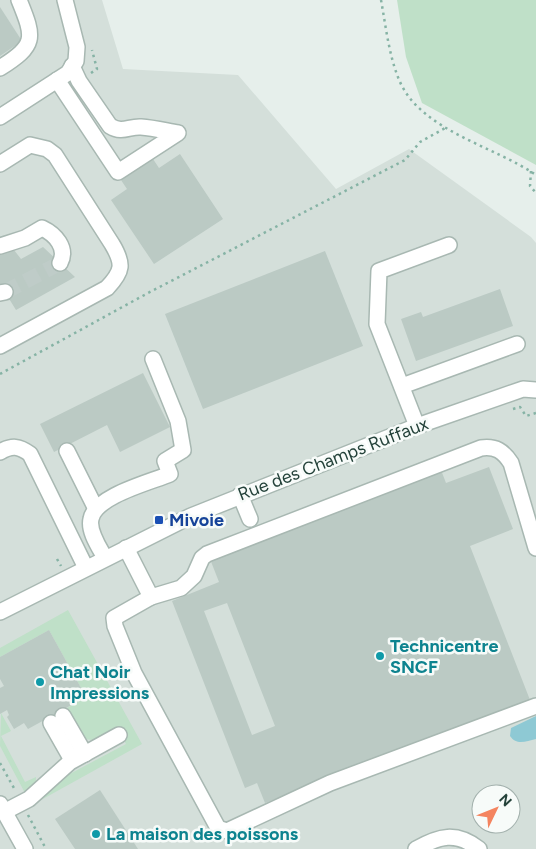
<svg xmlns="http://www.w3.org/2000/svg" width="536" height="849" viewBox="0 0 536 849" font-family="Figtree,sans-serif">
	<rect width="100%" height="100%" fill="#e6efeb"/>
	<path fill="#d4dfda" fill-rule="evenodd" d="M0,0H102L123,69L238,75L336,189L409,149L531,237L536,243V849H0ZM481,794H511V824H481Z"/>
	<g fill="#bfe0c8">
		<path d="M397,0H536V165L422,103L406,57Z"/>
		<path d="M68,610L142,744L32,805L64,777L126,744L117,727L93,740L83,739L65,709L86,697L49,630L0,657V648Z"/>
		<path d="M1,713L11,731L1,736L25,782L36,777V783L25,793L0,746Z"/>
	</g>
	<path fill="#8ec9d4" d="M536,716V739C526,741 517,746 510,736L511,728Z"/>
	<g fill="#bbcac4" fill-rule="evenodd">
		<path d="M0,7L22,41L0,56Z"/>
		<path d="M180,154L223,219L154,264L111,200L127,189L121,180L153,159L159,168Z"/>
		<path d="M10,245L21,259L43,247L75,277L16,310L0,284V251Z"/>
		<path d="M325,251L363,346L203,409L165,314Z"/>
		<path d="M500,289L513,326L416,361L401,319L421,312L423,317Z"/>
		<path d="M143,373L170,427L120,452L107,425L54,452L40,424Z"/>
		<path d="M489,467L513,529L470,546L530,700L265,803L257,783L245,788L172,601L219,582L210,559L441,470L446,483ZM227,603L275,726L252,735L204,611Z"/>
		<path d="M49,630L86,697L28,729L24,723L14,729L7,717L9,715L7,710L0,714V688L4,686L0,679V657Z"/>
		<path d="M100,790L138,849H75L55,819Z"/>
	</g>
	<g fill="none" stroke-linecap="round" stroke-linejoin="round">
		<path stroke="#bfccc8" stroke-width="15" stroke-dasharray="15 8" stroke-linecap="butt" d="M5,292L60,263"/>
		<g stroke="#a8b8b2" stroke-width="18">
			<g id="minor">
				<path d="M0,68C36,45 35,39 19,0"/>
				<path d="M57,80L118,172L178,133C166,131 154,128 141,127C129,126 123,134 110,126L79,81L72,66"/>
				<path d="M0,117L68,73L76,61L77,47L65,0"/>
				<path d="M0,164L30,145L47,149L55,155L112,244C124,264 123,271 107,288L0,346"/>
				<path d="M0,246L25,238L42,228C55,234 68,248 60,263"/>
				<path d="M0,293L5,292"/>
				<path d="M402,386L517,344"/>
				<path d="M417,426L377,324L379,271L449,245"/>
				<path d="M67,451L96,509"/>
				<path d="M0,452C12,445 19,446 30,454L86,568"/>
				<path d="M240,495L250,519"/>
				<path d="M126,548L151,597"/>
				<path d="M536,548L511,463C503,451 496,446 481,448L207,554L202,558L194,576L181,588L151,597L114,618L115,626L134,673L218,828L227,831L330,783L536,706"/>
				<path d="M105,558C99,547 88,531 91,519C95,496 151,482 170,474L165,461L183,450L178,421L153,359"/>
				<path d="M0,612L191,516L417,426L523,389L536,390"/>
				<path d="M63,716L85,754"/>
				<path d="M51,723L72,760"/>
				<path d="M0,804L25,849"/>
				<path d="M4,812L29,799L70,762L119,735"/>
				<path d="M416,849C439,836 456,831 479,849"/>
			</g>
		</g>
		<g stroke="#86b3a5" stroke-width="2.5" stroke-dasharray="2.5 4" stroke-linecap="butt">
			<path d="M381,0C386,27 389,57 400,82C422,131 494,146 536,175"/>
			<path d="M91,73L97,69L92,50"/>
			<path d="M531,171L530,186L536,193"/>
			<path d="M0,374L148,293L405,160L420,142L447,127"/>
			<path d="M513,409L520,407L526,416L536,413"/>
			<path d="M57,559L61,566"/>
			<path d="M0,763L15,790"/>
			<path d="M28,815L46,849"/>
		</g>
		<use href="#minor" stroke="#fff" stroke-width="15"/>
	</g>
	<rect fill="#1a4fb4" stroke="#f7fbf9" stroke-width="2" x="154" y="515" width="10" height="10" rx="2.5"/>
	<g fill="#0f9aa8" stroke="#f7fbf9" stroke-width="2">
		<circle cx="380" cy="656" r="5"/>
		<circle cx="40" cy="682" r="5"/>
		<circle cx="96" cy="834" r="5"/>
	</g>
	<g text-anchor="middle" stroke-width="5" stroke-linejoin="round" paint-order="stroke">
		<g font-size="18" fill="#24423a" stroke="#f7fbf9">
			<text transform="translate(333 459) rotate(-21)" y="6">Rue des Champs Ruffaux</text>
		</g>
		<g font-size="18" font-weight="bold" fill="#164399" stroke="#f7fbf9" text-anchor="start">
			<text x="169" y="526">Mivoie</text>
		</g>
		<g font-size="18" font-weight="bold" fill="#0d838f" stroke="#f7fbf9" text-anchor="start">
			<text x="390" y="652">Technicentre<tspan x="390" dy="21">SNCF</tspan></text>
			<text x="50" y="678">Chat Noir<tspan x="50" dy="21">Impressions</tspan></text>
			<text x="106" y="840">La maison des poissons</text>
		</g>
	</g>
	<g transform="translate(496 809) rotate(47)"><circle r="24" fill="#f7fbf9" stroke="#a3b1ad"/>
	<path d="M0-4L9 19L0 12L-9 19Z" fill="#f4845f"/>
	<text y="-8" font-size="14" font-weight="bold" text-anchor="middle" fill="#24423a">N</text>
	</g>
</svg>
